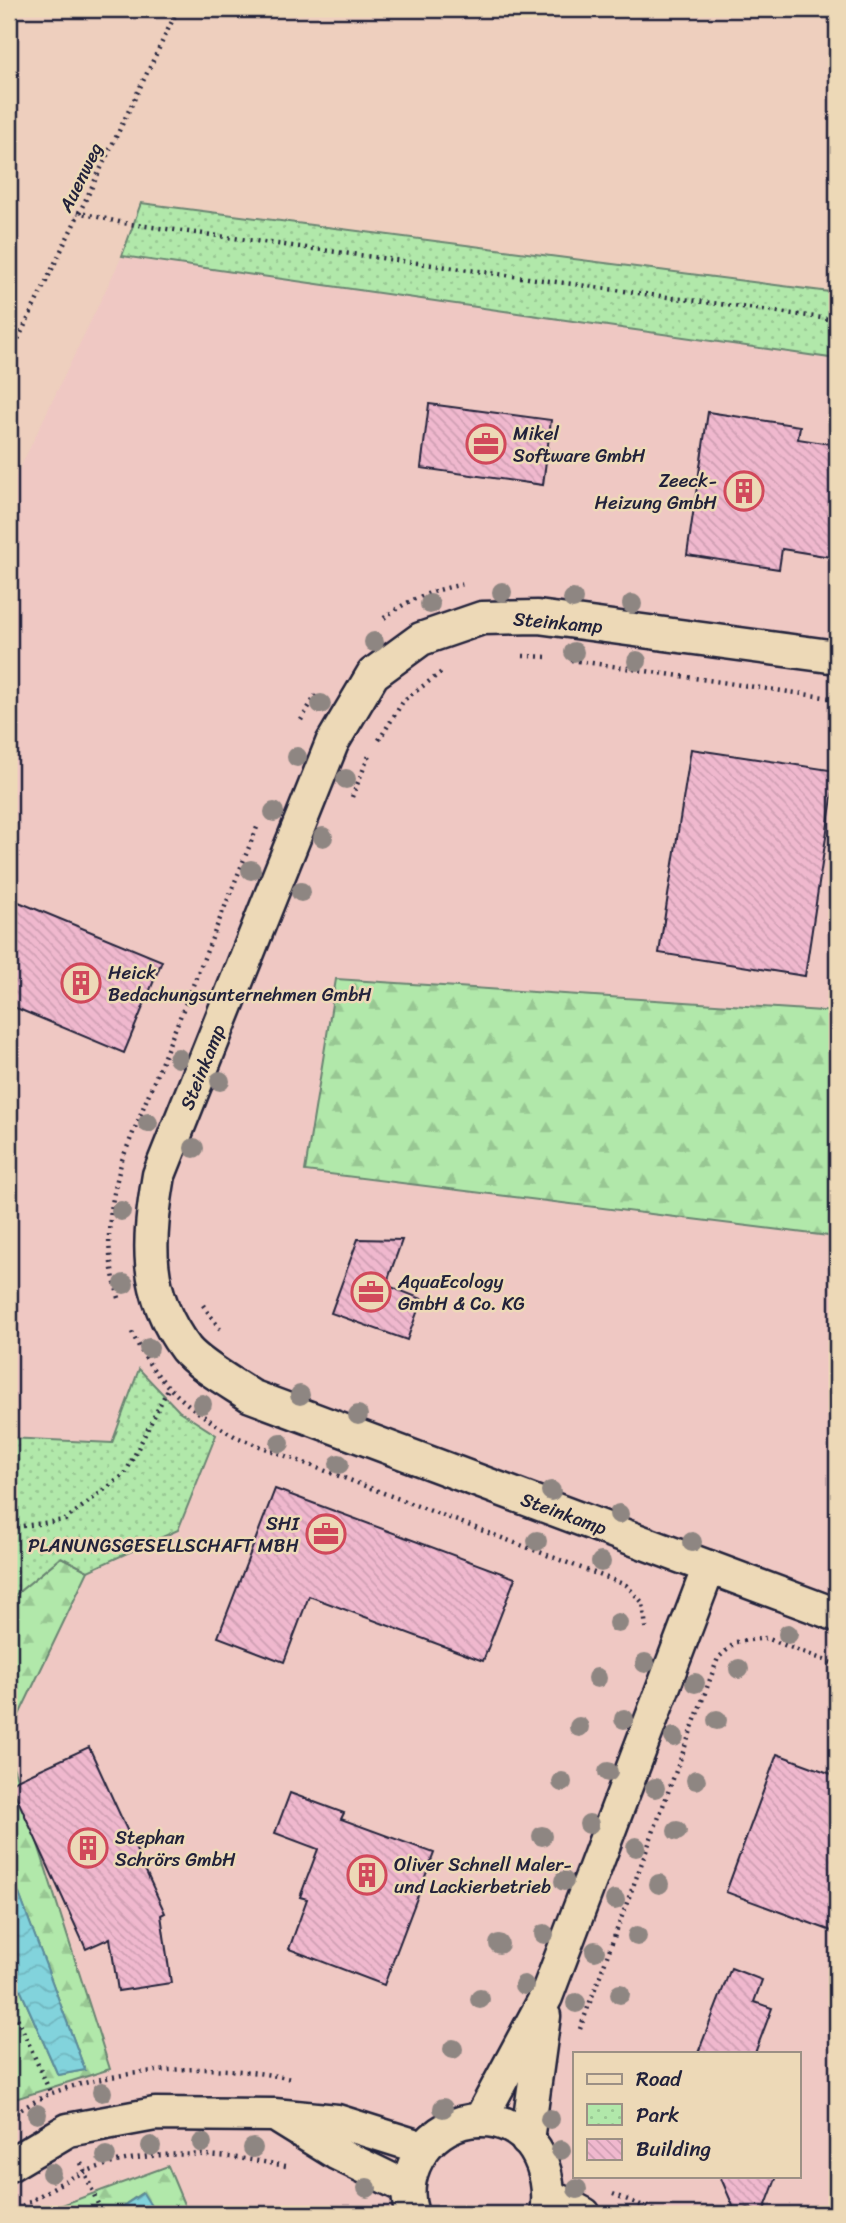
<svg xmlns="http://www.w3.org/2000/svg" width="846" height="2223" viewBox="0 0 846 2223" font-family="Sriracha,sans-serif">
	<defs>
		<pattern id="forest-firs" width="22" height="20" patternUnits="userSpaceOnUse" patternTransform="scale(1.75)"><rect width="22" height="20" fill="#b1e8aa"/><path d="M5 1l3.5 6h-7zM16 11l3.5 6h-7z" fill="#98c793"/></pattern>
		<pattern id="park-dots" width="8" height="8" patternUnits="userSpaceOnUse" patternTransform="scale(1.75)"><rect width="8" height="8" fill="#b1e8aa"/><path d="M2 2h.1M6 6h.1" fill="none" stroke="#98c793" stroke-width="1.8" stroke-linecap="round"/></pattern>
		<pattern id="water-waves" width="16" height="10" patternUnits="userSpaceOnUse" patternTransform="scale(1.75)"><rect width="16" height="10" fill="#82d3dc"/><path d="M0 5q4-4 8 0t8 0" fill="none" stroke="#70b5be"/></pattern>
		<pattern id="building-back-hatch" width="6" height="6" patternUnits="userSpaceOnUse" patternTransform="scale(1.75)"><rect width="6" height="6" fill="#f0b8ce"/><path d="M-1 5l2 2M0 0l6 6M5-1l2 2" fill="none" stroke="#ce9eb2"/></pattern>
	</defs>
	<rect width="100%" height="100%" fill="#eecfbe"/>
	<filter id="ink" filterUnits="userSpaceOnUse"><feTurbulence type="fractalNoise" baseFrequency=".0143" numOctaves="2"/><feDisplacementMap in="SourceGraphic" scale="14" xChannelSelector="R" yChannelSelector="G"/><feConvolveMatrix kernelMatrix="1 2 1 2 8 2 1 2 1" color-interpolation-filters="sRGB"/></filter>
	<g filter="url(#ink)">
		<path fill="#efc8c3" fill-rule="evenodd" d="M122,256L837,359V1012L336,979L306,1171L837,1237V2214H188L168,2166L51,2209L53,2214H9V2086L15,2099L109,2069L9,1754V1736L88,1571L178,1530L216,1435L179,1411L139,1370L112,1443L9,1438V491ZM575,2053H799V2176H575Z"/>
		<g fill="url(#forest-firs)" stroke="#6a8572" stroke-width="2">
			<path d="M336,979L837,1012V1237L305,1171Z"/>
			<path d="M61,1557L88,1571L9,1736V1600Z"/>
			<path d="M9,1754L110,2069L15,2099L9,2086V1964L58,2075L85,2070L9,1867Z"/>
			<path d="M168,2166L188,2214H156L142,2193L120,2208L122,2214H53L51,2209Z"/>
		</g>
		<g fill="url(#park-dots)" stroke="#6a8572" stroke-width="2">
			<path d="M141,203L837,293V359L122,256Z"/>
			<path d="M139,1369L179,1411L216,1435L178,1530L88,1571L61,1557L9,1600V1438L112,1443Z"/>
		</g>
		<g fill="url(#water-waves)" stroke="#5c8c9c" stroke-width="2">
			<path d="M9,1867L85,2070L58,2075L9,1964Z"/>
			<path d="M143,2193L156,2214H122L120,2208Z"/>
		</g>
		<g fill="url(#building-back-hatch)" stroke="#22223b" stroke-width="2">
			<path d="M429,404L551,420L543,485L421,468Z"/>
			<path d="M708,412L800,426L798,439L837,445V558L782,549L779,569L687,555Z"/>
			<path d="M691,749L836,771L805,976L659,953Z"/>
			<path d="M9,898L162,961L124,1053L9,1005Z"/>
			<path d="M358,1239L402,1240L386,1285L422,1299L407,1340L331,1313Z"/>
			<path d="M275,1489L515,1578L483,1661L309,1596L284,1662L218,1637Z"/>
			<path d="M89,1747L165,1913L161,1915L171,1983L118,1991L110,1938L86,1949L10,1783Z"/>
			<path d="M777,1754L837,1776V1933L726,1892Z"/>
			<path d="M290,1793L344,1813L341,1819L434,1853L384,1985L289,1949L307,1899L300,1897L318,1849L275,1833Z"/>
			<path d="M731,1968L762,1980L754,2002L772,2008L755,2053H698Z"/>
			<path d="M720,2176H777L763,2213L748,2208L736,2213Z"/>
		</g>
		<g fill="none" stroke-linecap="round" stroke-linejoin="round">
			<g stroke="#22223b" stroke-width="37">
				<g id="street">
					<path d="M837,657L538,617L482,618L421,639L373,674L332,743L159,1175C148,1241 143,1292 186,1349C199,1365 233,1384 251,1396L837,1615"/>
					<path d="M281,2119L336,2153L408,2188"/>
					<path d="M480,2120L546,1997L709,1567"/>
					<path d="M527,2140L544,2016"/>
					<path d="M9,2165L68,2130L155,2114L274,2115L337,2121L423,2148"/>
					<path d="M550,2196L584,2214"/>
					<path d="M412,2214C397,2170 432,2121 479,2120C531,2118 554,2170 547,2214"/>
				</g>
			</g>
			<g stroke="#22223b" stroke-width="4.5" stroke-dasharray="2 5" stroke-linecap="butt">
				<path d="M77,212L123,223L837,320"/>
				<path d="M9,358L178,9"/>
				<path d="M384,618C408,599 436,589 465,584"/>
				<path d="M523,656L549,657"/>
				<path d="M571,660L837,699"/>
				<path d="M301,720L316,695"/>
				<path d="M379,740L404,700L443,671"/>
				<path d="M352,797L370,753"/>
				<path d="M119,1298C103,1244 108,1213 122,1160L258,825"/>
				<path d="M203,1305L220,1329"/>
				<path d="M132,1332C153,1382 191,1410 236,1437L626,1585L643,1603L646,1628"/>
				<path d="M9,1528L65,1520L125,1474L169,1387"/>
				<path d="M9,1999L51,2094"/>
				<path d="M580,2029L718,1658L736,1642L766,1638L837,1665"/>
				<path d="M9,2116C23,2109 37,2099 52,2093C124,2067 217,2062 291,2079"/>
				<path d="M81,2163L102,2214"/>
				<path d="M613,2194L664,2214"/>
				<path d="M11,2214C35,2199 59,2182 85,2172C151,2146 218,2153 286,2166"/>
			</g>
			<use href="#street" stroke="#edd9b7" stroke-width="32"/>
		</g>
		<g fill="#8e8682">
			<circle cx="502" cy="592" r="10"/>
			<circle cx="573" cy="599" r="10"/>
			<circle cx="430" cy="604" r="10"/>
			<circle cx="632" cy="604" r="10"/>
			<circle cx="374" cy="642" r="10"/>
			<circle cx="574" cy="652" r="10"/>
			<circle cx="637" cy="661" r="10"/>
			<circle cx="321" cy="704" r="10"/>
			<circle cx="297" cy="757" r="10"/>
			<circle cx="346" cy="779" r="10"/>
			<circle cx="274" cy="812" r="10"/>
			<circle cx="323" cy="837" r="10"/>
			<circle cx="251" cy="870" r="10"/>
			<circle cx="301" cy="892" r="10"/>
			<circle cx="178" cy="1058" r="10"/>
			<circle cx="220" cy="1081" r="10"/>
			<circle cx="148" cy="1123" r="10"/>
			<circle cx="194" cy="1148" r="10"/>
			<circle cx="121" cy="1211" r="10"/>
			<circle cx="124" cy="1284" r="10"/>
			<circle cx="149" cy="1348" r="10"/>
			<circle cx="300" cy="1395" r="10"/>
			<circle cx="202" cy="1404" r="10"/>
			<circle cx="358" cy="1415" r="10"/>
			<circle cx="280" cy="1443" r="10"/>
			<circle cx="339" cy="1464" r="10"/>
			<circle cx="551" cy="1491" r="10"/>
			<circle cx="619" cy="1514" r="10"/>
			<circle cx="537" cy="1541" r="10"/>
			<circle cx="692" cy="1542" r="10"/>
			<circle cx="601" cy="1562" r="10"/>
			<circle cx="618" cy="1623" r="10"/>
			<circle cx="788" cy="1634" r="10"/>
			<circle cx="645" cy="1663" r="10"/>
			<circle cx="739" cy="1669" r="10"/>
			<circle cx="597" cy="1678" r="10"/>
			<circle cx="695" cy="1683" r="10"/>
			<circle cx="624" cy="1719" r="10"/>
			<circle cx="717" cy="1720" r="10"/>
			<circle cx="579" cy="1727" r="10"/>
			<circle cx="674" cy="1737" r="10"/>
			<circle cx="608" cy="1772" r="10"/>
			<circle cx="696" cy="1780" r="10"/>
			<circle cx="562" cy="1782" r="10"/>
			<circle cx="655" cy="1788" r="10"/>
			<circle cx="589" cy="1824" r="10"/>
			<circle cx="677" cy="1831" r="10"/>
			<circle cx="542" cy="1836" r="10"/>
			<circle cx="636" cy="1847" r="10"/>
			<circle cx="564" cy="1881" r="10"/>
			<circle cx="659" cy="1884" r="10"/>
			<circle cx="615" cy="1900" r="10"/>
			<circle cx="544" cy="1934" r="10"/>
			<circle cx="637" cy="1936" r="10"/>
			<circle cx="499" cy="1944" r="10"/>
			<circle cx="595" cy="1951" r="10"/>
			<circle cx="524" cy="1985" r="10"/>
			<circle cx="620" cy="1994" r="10"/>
			<circle cx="480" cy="1999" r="10"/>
			<circle cx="576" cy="2003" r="10"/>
			<circle cx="453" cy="2049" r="10"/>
			<circle cx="102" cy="2092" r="10"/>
			<circle cx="443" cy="2108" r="10"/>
			<circle cx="37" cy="2114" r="10"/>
			<circle cx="550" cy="2119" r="10"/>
			<circle cx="202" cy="2143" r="10"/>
			<circle cx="151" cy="2146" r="10"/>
			<circle cx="253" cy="2148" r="10"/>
			<circle cx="561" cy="2150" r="10"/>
			<circle cx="106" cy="2156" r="10"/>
			<circle cx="51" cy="2173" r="10"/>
			<circle cx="367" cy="2188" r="10"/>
			<circle cx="577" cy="2189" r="10"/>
		</g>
	</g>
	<defs>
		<g id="office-ring" transform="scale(2.0125)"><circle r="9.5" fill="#edd9b7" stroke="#d1495b" stroke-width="1.5"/><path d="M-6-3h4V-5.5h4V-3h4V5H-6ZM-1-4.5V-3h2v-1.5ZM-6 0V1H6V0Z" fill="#d1495b"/></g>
		<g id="building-ring" transform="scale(2.0125)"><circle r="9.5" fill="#edd9b7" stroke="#d1495b" stroke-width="1.5"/><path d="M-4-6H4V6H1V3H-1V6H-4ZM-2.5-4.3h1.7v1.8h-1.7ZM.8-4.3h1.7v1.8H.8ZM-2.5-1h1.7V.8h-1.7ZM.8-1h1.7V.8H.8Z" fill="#d1495b"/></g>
	</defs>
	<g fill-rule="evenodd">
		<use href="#office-ring" x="486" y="444"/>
		<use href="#building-ring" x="744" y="491"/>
		<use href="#building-ring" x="81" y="983"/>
		<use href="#office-ring" x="371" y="1292"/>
		<use href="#office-ring" x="326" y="1534"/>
		<use href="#building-ring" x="88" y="1848"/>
		<use href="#building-ring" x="367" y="1875"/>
	</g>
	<g text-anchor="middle" stroke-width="5" stroke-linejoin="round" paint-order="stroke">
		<g font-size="19" fill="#22223b" stroke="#edd9b7">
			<text transform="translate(80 177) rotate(-64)" y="7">Auenweg</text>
			<text transform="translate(558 622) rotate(5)" y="7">Steinkamp</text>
			<text transform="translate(202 1067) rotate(-68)" y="7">Steinkamp</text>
			<text transform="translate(564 1513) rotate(20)" y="7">Steinkamp</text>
		</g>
		<g font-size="19" fill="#22223b" stroke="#edd9b7" text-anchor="start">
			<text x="513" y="440">Mikel<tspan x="513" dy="22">Software GmbH</tspan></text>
			<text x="717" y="487" text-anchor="end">Zeeck-<tspan x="717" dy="22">Heizung GmbH</tspan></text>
			<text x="108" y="979">Heick<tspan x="108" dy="22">Bedachungsunternehmen GmbH</tspan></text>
			<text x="398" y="1288">AquaEcology<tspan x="398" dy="22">GmbH &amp; Co. KG</tspan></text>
			<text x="299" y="1530" text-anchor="end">SHI<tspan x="299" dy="22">PLANUNGSGESELLSCHAFT MBH</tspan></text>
			<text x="115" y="1844">Stephan<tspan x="115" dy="22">Schrörs GmbH</tspan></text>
			<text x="394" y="1871">Oliver Schnell Maler-<tspan x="394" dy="22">und Lackierbetrieb</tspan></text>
		</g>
	</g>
	<rect width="846" height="2223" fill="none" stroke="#edd9b7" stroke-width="35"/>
	<rect x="18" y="18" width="811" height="2188" fill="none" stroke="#22223b" stroke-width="2.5" filter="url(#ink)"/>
	<rect x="573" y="2052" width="228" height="126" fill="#edd9b7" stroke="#9c9085" stroke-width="2"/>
	<rect x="587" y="2074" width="35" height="10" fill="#edd9b7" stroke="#9c9085" stroke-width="2"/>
	<text x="636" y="2086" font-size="21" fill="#22223b">Road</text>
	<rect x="587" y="2104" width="35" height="21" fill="url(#park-dots)" stroke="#9c9085" stroke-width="2"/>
	<text x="636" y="2122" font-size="21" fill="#22223b">Park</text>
	<rect x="587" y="2139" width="35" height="21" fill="url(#building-back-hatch)" stroke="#9c9085" stroke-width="2"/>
	<text x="636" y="2156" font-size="21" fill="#22223b">Building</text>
</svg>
